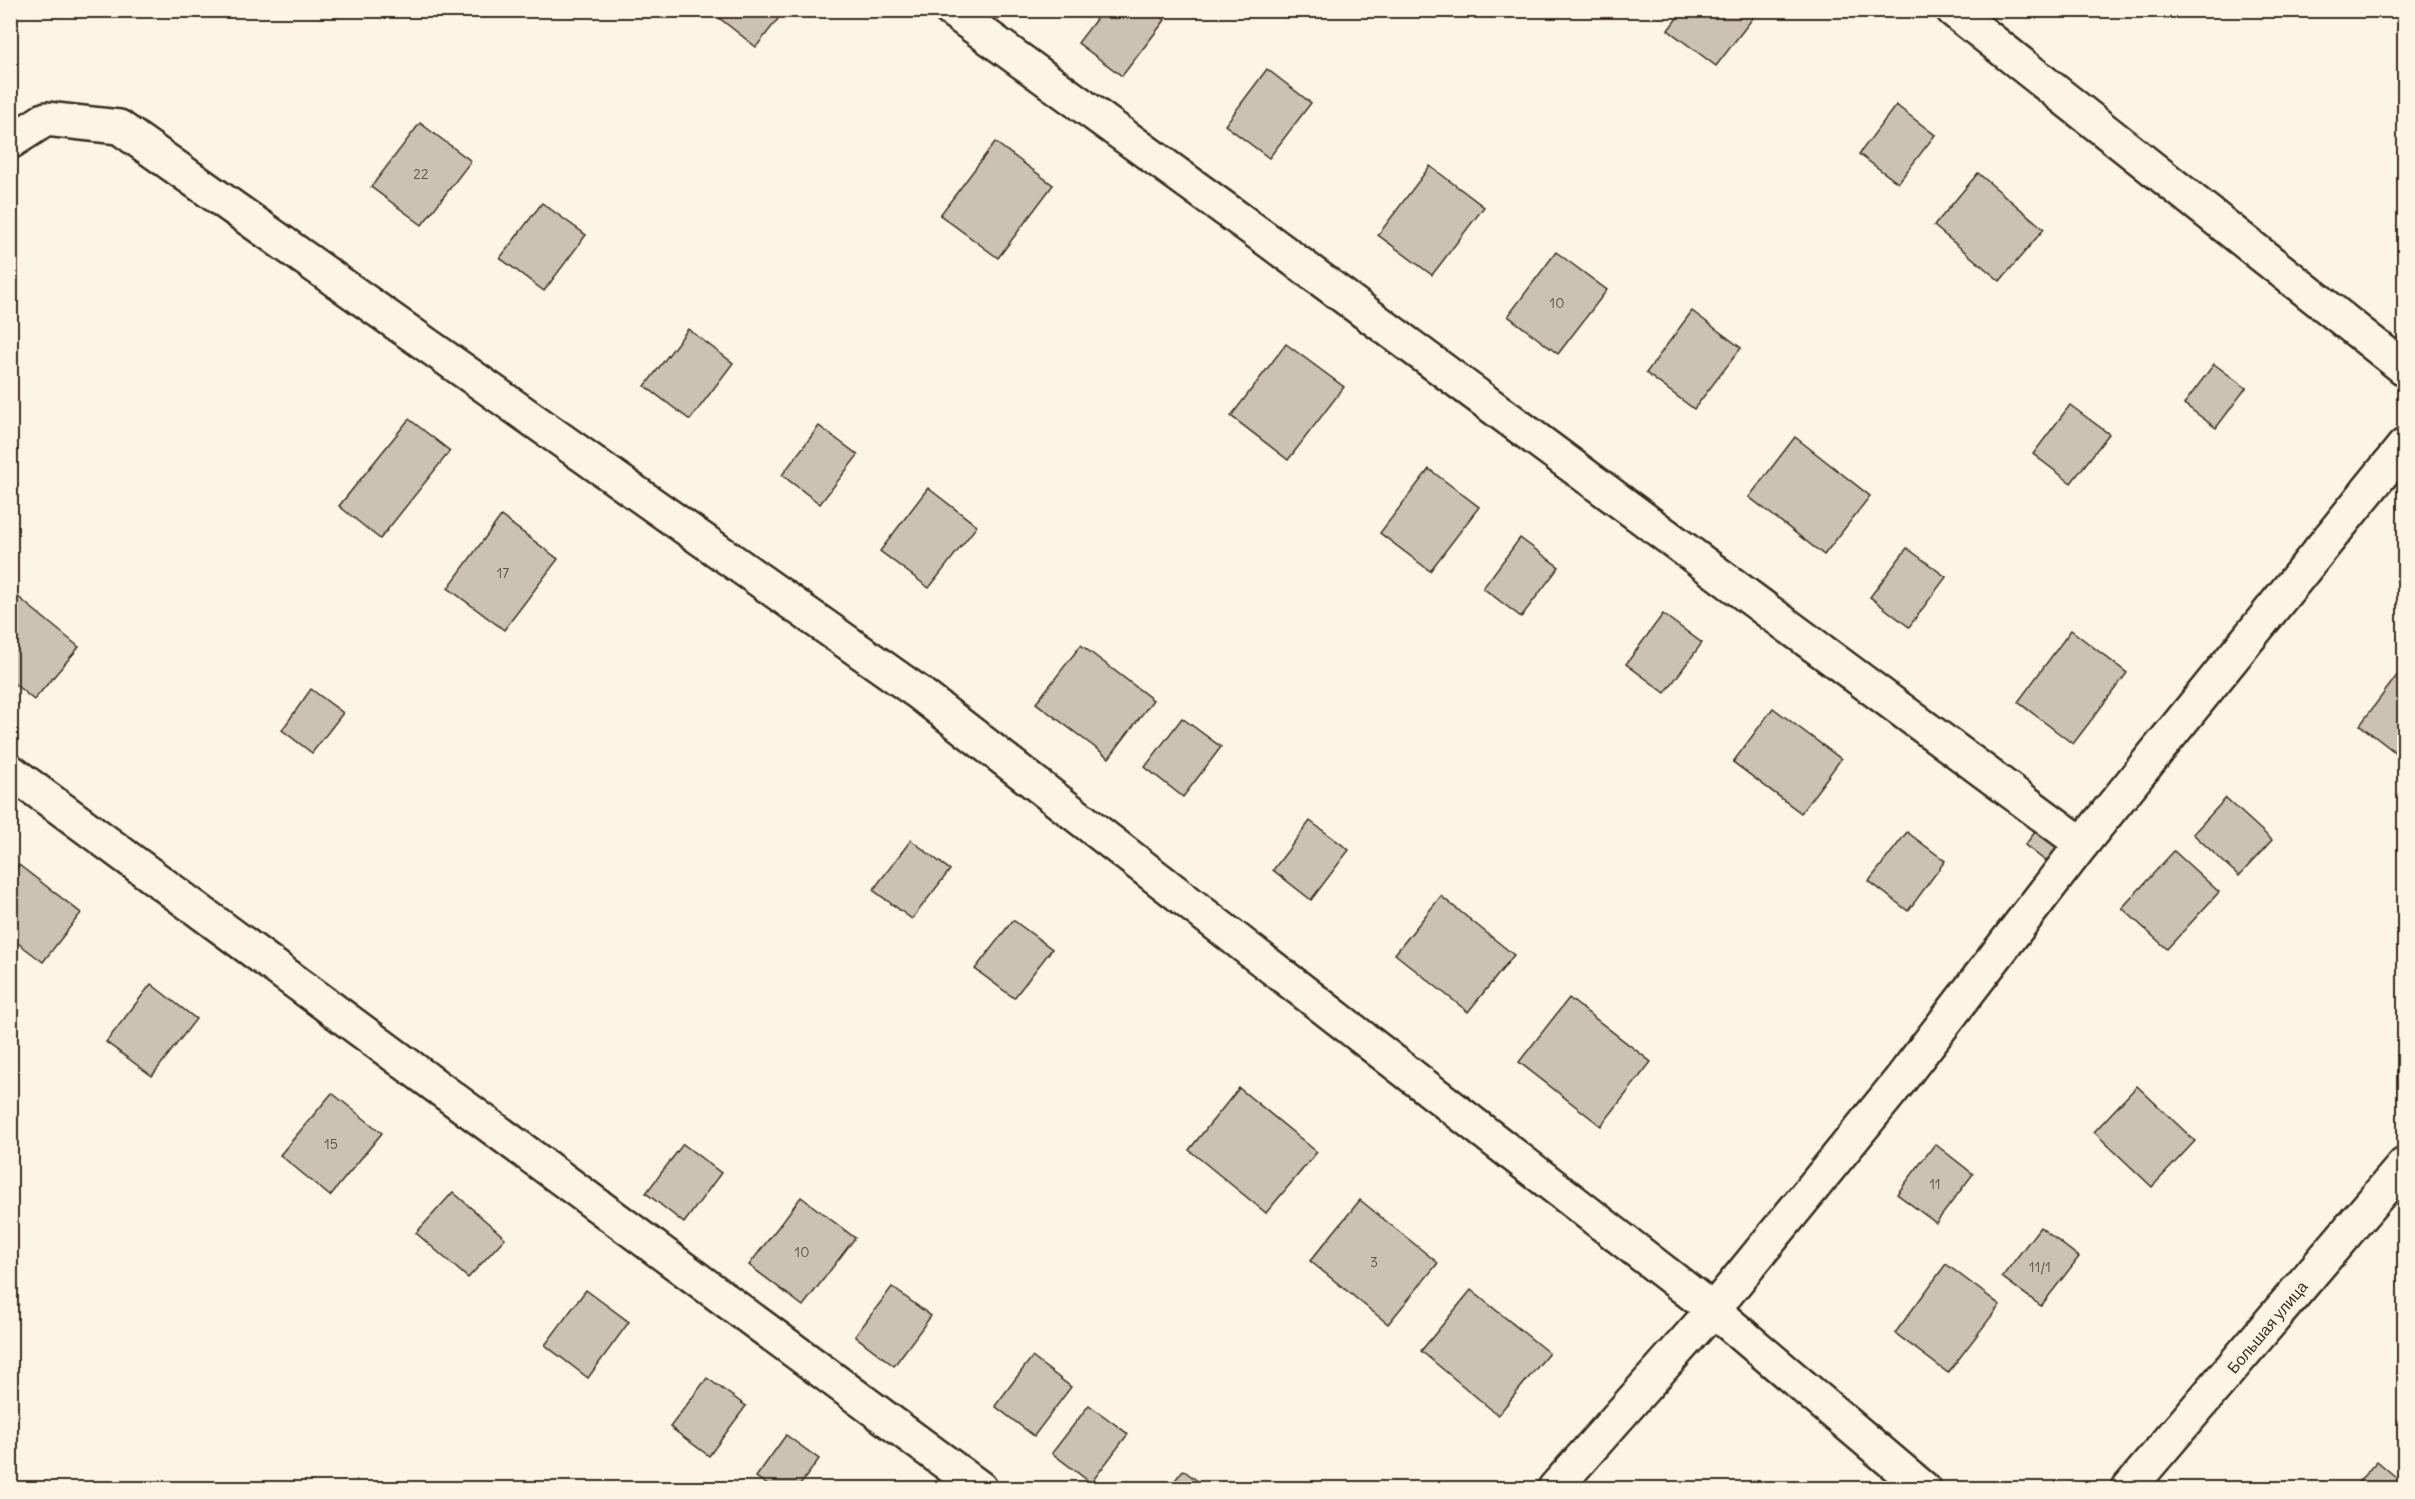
<svg xmlns="http://www.w3.org/2000/svg" width="2415" height="1499" viewBox="0 0 2415 1499" font-family="Delius,sans-serif">
	<rect width="100%" height="100%" fill="#fcf5e5"/>
	<filter id="ink" filterUnits="userSpaceOnUse"><feTurbulence type="fractalNoise" baseFrequency=".0167" numOctaves="2"/><feDisplacementMap in="SourceGraphic" scale="12" xChannelSelector="R" yChannelSelector="G"/><feConvolveMatrix kernelMatrix="1 2 1 2 8 2 1 2 1" color-interpolation-filters="sRGB"/></filter>
	<g filter="url(#ink)">
		<g fill="#ccc2b3" stroke="#3b2a1e" stroke-width="1.5">
			<path d="M709,10H785L756,47Z"/>
			<path d="M1103,10H1153L1165,20L1122,76L1078,43Z"/>
			<path d="M1683,10H1759L1716,66L1668,30Z"/>
			<path d="M1267,69L1311,103L1269,158L1225,125Z"/>
			<path d="M1896,105L1935,135L1898,183L1859,154Z"/>
			<path d="M420,123L471,161L422,225L371,187Z"/>
			<path d="M995,142L1053,185L998,258L940,215Z"/>
			<path d="M1430,166L1484,207L1432,275L1378,235Z"/>
			<path d="M1978,173L2044,229L2000,281L1934,226Z"/>
			<path d="M542,203L586,235L544,291L500,258Z"/>
			<path d="M1556,252L1607,290L1558,354L1508,316Z"/>
			<path d="M1692,311L1741,348L1694,409L1646,373Z"/>
			<path d="M688,329L733,363L690,420L645,386Z"/>
			<path d="M1286,344L1344,387L1288,460L1231,416Z"/>
			<path d="M2214,364L2246,388L2216,428L2184,404Z"/>
			<path d="M2070,405L2109,434L2071,483L2033,454Z"/>
			<path d="M409,419L450,451L380,539L339,506Z"/>
			<path d="M819,426L858,455L820,504L782,475Z"/>
			<path d="M1795,437L1870,496L1824,555L1749,497Z"/>
			<path d="M1429,469L1479,507L1430,571L1380,533Z"/>
			<path d="M928,488L977,526L929,588L880,551Z"/>
			<path d="M501,516L558,559L504,630L448,588Z"/>
			<path d="M1520,538L1559,567L1521,617L1483,588Z"/>
			<path d="M1907,548L1946,577L1909,627L1870,597Z"/>
			<path d="M11,591L79,647L34,700L10,680Z"/>
			<path d="M1663,614L1702,643L1665,693L1626,664Z"/>
			<path d="M2071,630L2127,673L2073,744L2018,702Z"/>
			<path d="M1081,645L1153,700L1109,758L1036,703Z"/>
			<path d="M2404,666V759L2360,725Z"/>
			<path d="M311,689L343,713L312,753L282,730Z"/>
			<path d="M1773,708L1841,759L1801,813L1733,762Z"/>
			<path d="M1182,718L1221,747L1183,797L1145,767Z"/>
			<path d="M2226,798L2272,840L2239,876L2193,834Z"/>
			<path d="M1310,821L1349,850L1311,900L1273,870Z"/>
			<path d="M2039,827L2062,844L2048,863L2025,845Z"/>
			<path d="M1907,832L1945,861L1908,911L1869,881Z"/>
			<path d="M911,840L950,870L912,919L873,890Z"/>
			<path d="M2174,851L2219,892L2167,949L2122,908Z"/>
			<path d="M19,865L81,913L43,962L10,937V876Z"/>
			<path d="M1441,896L1514,955L1468,1012L1395,954Z"/>
			<path d="M1013,920L1052,949L1014,998L975,969Z"/>
			<path d="M151,984L196,1019L152,1076L106,1042Z"/>
			<path d="M1569,998L1651,1062L1601,1126L1519,1062Z"/>
			<path d="M2137,1086L2195,1141L2152,1187L2094,1132Z"/>
			<path d="M1239,1088L1317,1152L1266,1213L1189,1150Z"/>
			<path d="M332,1093L382,1133L330,1196L280,1155Z"/>
			<path d="M683,1144L721,1173L684,1223L646,1193Z"/>
			<path d="M1935,1144L1973,1174L1936,1223L1897,1194Z"/>
			<path d="M453,1192L505,1238L468,1278L416,1233Z"/>
			<path d="M801,1197L855,1238L803,1306L749,1265Z"/>
			<path d="M1360,1200L1438,1263L1388,1324L1310,1261Z"/>
			<path d="M2040,1227L2079,1257L2041,1306L2002,1277Z"/>
			<path d="M1946,1264L2000,1305L1948,1373L1895,1333Z"/>
			<path d="M892,1287L931,1316L894,1366L855,1336Z"/>
			<path d="M586,1290L629,1322L588,1378L545,1345Z"/>
			<path d="M1471,1290L1549,1353L1498,1415L1421,1351Z"/>
			<path d="M1032,1357L1071,1387L1034,1436L995,1406Z"/>
			<path d="M707,1378L746,1406L709,1456L670,1427Z"/>
			<path d="M1089,1405L1128,1434L1091,1483L1052,1453Z"/>
			<path d="M786,1435L819,1459L798,1488H772L756,1477Z"/>
			<path d="M2377,1461L2404,1484V1488H2353Z"/>
			<path d="M1183,1470L1207,1488H1169Z"/>
		</g>
		<g fill="none" stroke-linecap="round" stroke-linejoin="round">
			<g stroke="#3b2a1e" stroke-width="38">
				<g id="minor">
					<path d="M951,10L1269,241L2082,844L1898,1083L1713,1310L1923,1488"/>
					<path d="M1953,10L2404,368"/>
					<path d="M10,142L46,119L119,127L919,693L1713,1310L1555,1488"/>
					<path d="M10,771L980,1488"/>
					<path d="M2082,844L2404,446"/>
				</g>
			</g>
			<g stroke="#3b2a1e" stroke-width="38">
				<path id="tertiary" d="M2129,1488L2404,1165"/>
			</g>
			<use href="#minor" stroke="#fcf5e5" stroke-width="33"/>
			<use href="#tertiary" stroke="#fcf5e5" stroke-width="33"/>
		</g>
	</g>
	<g text-anchor="middle" stroke-width="6" stroke-linejoin="round" paint-order="stroke">
		<g font-size="14" fill="#5f5043">
			<text x="421" y="179">22</text>
			<text x="1557" y="308">10</text>
			<text x="503" y="578">17</text>
			<text x="331" y="1149">15</text>
			<text x="1935" y="1189">11</text>
			<text x="802" y="1257">10</text>
			<text x="1374" y="1267">3</text>
			<text x="2040" y="1272">11/1</text>
		</g>
		<g font-size="16" fill="#3b2a1e" stroke="#fcf5e5">
			<text transform="translate(2267 1327) rotate(-50)" y="6">Большая улица</text>
		</g>
	</g>
	<rect width="2415" height="1499" fill="none" stroke="#fcf5e5" stroke-width="36"/>
	<rect x="18" y="18" width="2379" height="1463" fill="none" stroke="#3b2a1e" stroke-width="2" filter="url(#ink)"/>
</svg>
